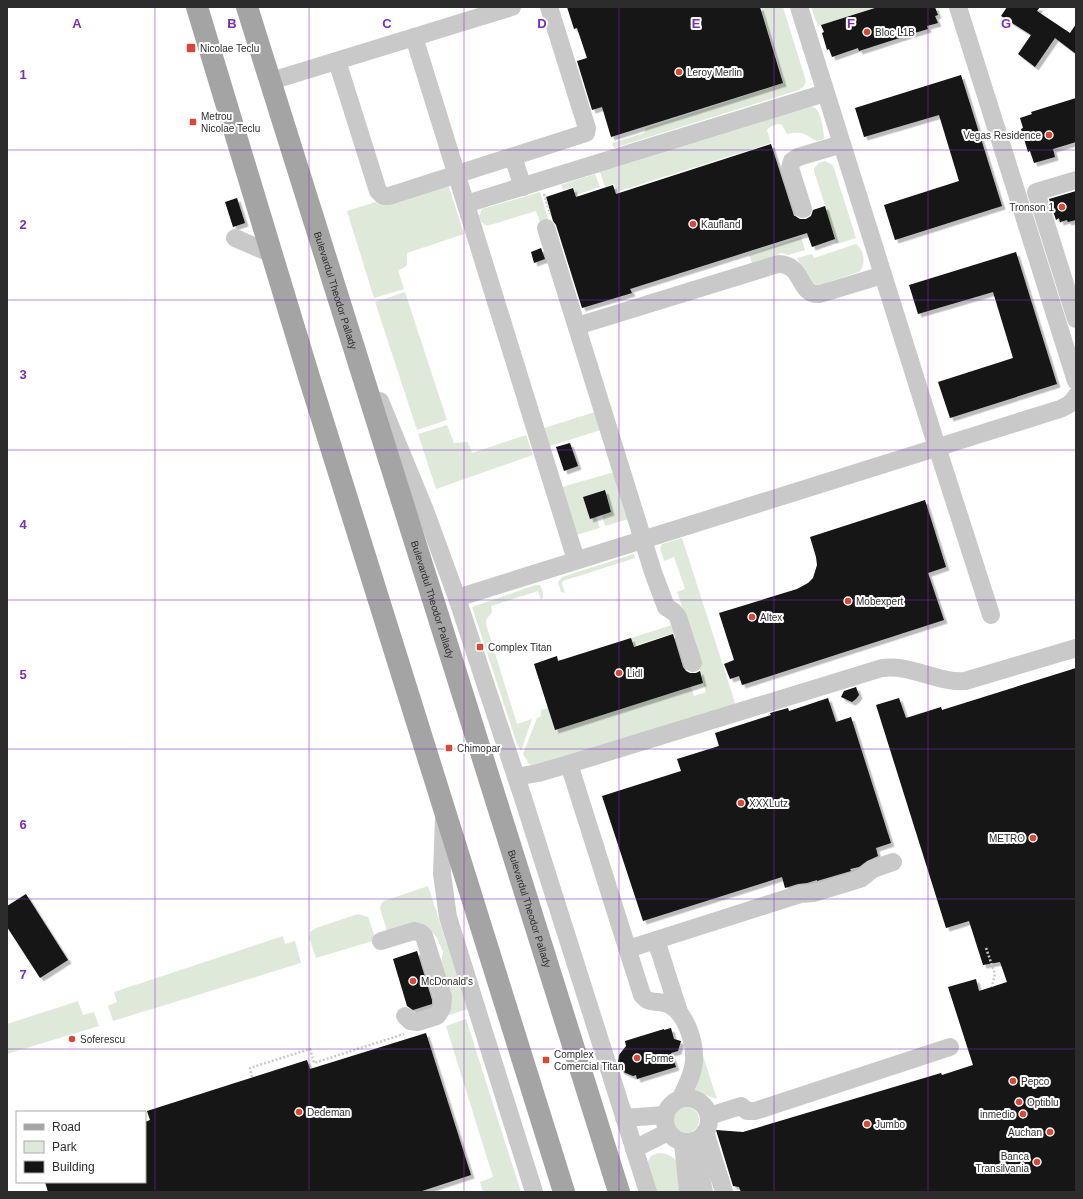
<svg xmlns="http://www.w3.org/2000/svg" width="1083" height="1199" viewBox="0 0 1083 1199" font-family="Arial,sans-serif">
	<defs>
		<filter id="shadow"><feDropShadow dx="3.5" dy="3.5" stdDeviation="0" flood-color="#0004"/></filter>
	</defs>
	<rect width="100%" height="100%" fill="#fff"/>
	<g fill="#dfe9da">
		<path d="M761,7H783L806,81L804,86L799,90L614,148L612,143L644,133L646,128L784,83Z"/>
		<path d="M811,7H878L818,26Z"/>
		<path d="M810,107C812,107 815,107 816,109C821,113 824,132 824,138C816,145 812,137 804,134C798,132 793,133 787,134L782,125C778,123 770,126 767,130L771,143L616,192L614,184L605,187L600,172Z"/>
		<path d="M825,161L833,165L856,238L837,244L814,171V168L819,163Z"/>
		<path d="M595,174L600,187L576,195L573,187L563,190L561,185Z"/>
		<path d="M448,184L464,234L407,253V265L402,269L398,270L404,289L374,298L347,211L376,202L378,204L382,205Z"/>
		<path d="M540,192L548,219L540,222L536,211L487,226L481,222L479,216L482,209Z"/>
		<path d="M801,237L805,250L788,255L782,253L752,263L749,255Z"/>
		<path d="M856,244C865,250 866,265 859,272L823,284L818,285L813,283L797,258L812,254L814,258Z"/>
		<path d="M405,292L447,420L417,430L375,302Z"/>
		<path d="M595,412L601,430L547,447L541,429Z"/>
		<path d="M447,425L454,443L468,442L472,453L526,435L533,455L436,489L418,434Z"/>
		<path d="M614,472L629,519L605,526L602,515L611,512L604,490L583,497L596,516L600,528L576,535L562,487Z"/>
		<path d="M682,538L736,706L536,767L529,764L523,754L537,718L541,716V710L548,708L555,730L691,687L694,696L706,692L697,661L699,658L677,592L685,589L674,557L664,561L660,548L662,544Z"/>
		<path d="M634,554L635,558L563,581L562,584L565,593L561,592L558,582L562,577Z"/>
		<path d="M535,585H540C542,589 544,595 543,598L541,600L538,591L491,606L492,612L486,620V624L517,724L532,719L521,751L517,744L472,607Z"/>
		<path d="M675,624L677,632L634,646L631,638Z"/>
		<path d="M428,886L468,1009L443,1017L440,969L443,952L437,938L432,932L387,931L380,908L381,904L384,901Z"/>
		<path d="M358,914L368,917L376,940L316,958L309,938L310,932L316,928Z"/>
		<path d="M283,936L285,944L295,941L301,963L113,1021L108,1006L117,1002L114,992Z"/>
		<path d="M78,1001L83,1015L94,1012L99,1026L7,1054V1024Z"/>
		<path d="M466,1019L521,1192H483L480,1182L493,1177L446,1026Z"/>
		<path d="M699,1043L717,1099L692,1090Z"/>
		<circle cx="686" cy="1120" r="13"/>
		<path d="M658,1153C667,1153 673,1156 678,1163L682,1192H657L647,1163L651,1156Z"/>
	</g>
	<g fill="#131313" filter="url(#shadow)">
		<path d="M567,7H760L783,83L611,137L602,107L592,110L577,61L587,58L577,28L574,29Z"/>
		<path d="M878,7H935L938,15L935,16L938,23L927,26L928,29L918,32L859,51L858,48L832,57L829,49L827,50L822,33L824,32L821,25Z"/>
		<path d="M1007,7H1040L1037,11L1070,33L1076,24V54L1055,38L1035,67L1018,54L1031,35L1001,16Z"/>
		<path d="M961,75L1002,206L895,240L884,205L959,181L939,115L864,137L855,108Z"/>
		<path d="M1076,98V142L1053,149L1055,157L1034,163L1030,151L1028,152L1021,129L1023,128L1020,118L1032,114L1031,112Z"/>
		<path d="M771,144L794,216H795L800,219H806L811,216L813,210L825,206L835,239L812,247L807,233L630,289L632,293L582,308L556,225L553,221L546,197L573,188L576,197L613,185L616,194Z"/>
		<path d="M1076,191V220L1068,222L1067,220L1060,222L1059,218L1056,220L1049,199Z"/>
		<path d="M237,198L245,223L233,227L225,202Z"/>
		<path d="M541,248L545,259L534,263L531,252Z"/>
		<path d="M1016,252L1057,384L950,418L938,382L1013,358L993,292L918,314L909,285Z"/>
		<path d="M570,443L578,466L564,471L556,447Z"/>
		<path d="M605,490L611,512L590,519L583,497Z"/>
		<path d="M925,500L946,567L928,573L944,620L742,685L739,676L730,679L724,664L734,660L719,613L797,589L808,583L813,578L817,565L816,557L810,537Z"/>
		<path d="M673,634L683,667L686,671L690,673H696L700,671L703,683L555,730L534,664L557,656L558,661L631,638L634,647Z"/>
		<path d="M1076,668V1192H741L739,1187L733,1186L716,1130L743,1132L941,1073L942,1075L973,1065L948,987L976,979L979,991L1007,982L1000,962L983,965L969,921L946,928L876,705L899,698L906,718L941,707L942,710Z"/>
		<path d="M856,687L859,695L856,699L852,702L841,697L844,691Z"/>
		<path d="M828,698L836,722L851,717L891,843L876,848L878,856L867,861L859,867L850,869L851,871L817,881V880L807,883L798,884L785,888L782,877L643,921L602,796L681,771L677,759L719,746L715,733L771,715L770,713L788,708L789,711Z"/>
		<path d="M26,894L68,960L40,978L7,927V906Z"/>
		<path d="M417,951L432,1000V1004L413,1010L407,1006L393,959Z"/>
		<path d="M671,1028L674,1039L681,1041L678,1051L671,1053L676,1067L637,1079L636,1075L633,1076L621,1071L618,1062L619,1055L626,1046L625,1041L664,1029V1030Z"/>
		<path d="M426,1033L471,1175L419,1192H48L45,1182H145V1122L150,1120L147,1111L307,1060L310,1069Z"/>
	</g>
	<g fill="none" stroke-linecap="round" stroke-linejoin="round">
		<g stroke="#c9c9c9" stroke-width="2.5" stroke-dasharray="2 2" stroke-linecap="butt">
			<path d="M544,194L550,214"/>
			<path d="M986,948L995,974L992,987"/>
			<path d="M252,1077L250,1068L310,1049L314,1063L404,1034"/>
		</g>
		<g stroke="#c9c9c9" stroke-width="18">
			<path d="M799,7L937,447L991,615"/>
			<path d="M958,7L1076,381"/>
			<path d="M414,37L576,560"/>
			<path d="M337,61L378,191L383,196H389L586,133L587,128L586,125L549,7"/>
			<path d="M271,81L512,7"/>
			<path d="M513,157L523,187"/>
			<path d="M1076,180L1036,192L1076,319"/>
			<path d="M466,204L825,93"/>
			<path d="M803,209L790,168L792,161L798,157L842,144"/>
			<path d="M546,228L653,572L666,607L674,612L678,617L693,663"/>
			<path d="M235,238L272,254"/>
			<path d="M577,326L778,264C805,264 797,296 820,294L883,275"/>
			<path d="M380,401L426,513L457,598L524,801L648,1192"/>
			<path d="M457,598L1060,409C1067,406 1073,403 1076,396"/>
			<path d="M569,764L642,995C650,1006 659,999 670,1005C686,1014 695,1042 694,1060C694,1073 686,1086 681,1098"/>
			<path d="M516,777L538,773L569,764L882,668C911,664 937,683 965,681L1076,648"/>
			<path d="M444,818L442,874L448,917L534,1192"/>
			<path d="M656,940L679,1012"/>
			<path d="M381,941L414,931L421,933L424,936L443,997L442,1008L437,1016L418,1022L410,1021L405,1016"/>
			<path d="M628,949L788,898L801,894L814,893L860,879L873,869L893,862"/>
			<circle cx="687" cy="1120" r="22"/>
			<path d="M709,1116L741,1106L747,1111H755L950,1047"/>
			<path d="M624,1118L665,1115"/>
			<path d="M705,1132L724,1192"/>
			<path d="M693,1141L704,1192"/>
			<path d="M683,1143L688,1192"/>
			<path d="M634,1149L668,1132"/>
		</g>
		<g stroke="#a4a4a4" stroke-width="22">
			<path d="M197,7L309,377L564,1192"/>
			<path id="s1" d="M247,7L619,1192"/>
		</g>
	</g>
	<path fill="none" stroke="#7b2cbf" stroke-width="1" stroke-opacity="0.55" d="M155,7V1192M309,7V1192M464,7V1192M619,7V1192M774,7V1192M928,7V1192M7,150H1076M7,300H1076M7,450H1076M7,600H1076M7,749H1076M7,899H1076M7,1049H1076"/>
	<g fill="#d94738" stroke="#fff" stroke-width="1.5">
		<circle cx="867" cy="32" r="4"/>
		<rect x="186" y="43" width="10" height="10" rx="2"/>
		<circle cx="679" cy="72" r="4"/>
		<rect x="189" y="118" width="8" height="8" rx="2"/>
		<circle cx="1049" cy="135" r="4"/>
		<circle cx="1062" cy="207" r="4"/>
		<circle cx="693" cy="224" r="4"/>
		<circle cx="848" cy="601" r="4"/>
		<circle cx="752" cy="617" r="4"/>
		<rect x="476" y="643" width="8" height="8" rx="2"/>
		<circle cx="619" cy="673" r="4"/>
		<rect x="445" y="744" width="8" height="8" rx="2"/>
		<circle cx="741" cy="803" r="4"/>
		<circle cx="1033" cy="838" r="4"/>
		<circle cx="413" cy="981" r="4"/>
		<circle cx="72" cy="1039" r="4"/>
		<circle cx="637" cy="1058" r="4"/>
		<rect x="542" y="1056" width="8" height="8" rx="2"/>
		<circle cx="1013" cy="1081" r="4"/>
		<circle cx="1019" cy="1102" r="4"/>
		<circle cx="299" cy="1112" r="4"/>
		<circle cx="1023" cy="1114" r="4"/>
		<circle cx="867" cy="1124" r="4"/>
		<circle cx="1050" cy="1132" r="4"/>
		<circle cx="1037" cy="1162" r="4"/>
	</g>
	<g text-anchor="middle" stroke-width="4" stroke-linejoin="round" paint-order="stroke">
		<g font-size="10" fill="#2c2c2c" stroke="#fff" text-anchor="start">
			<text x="875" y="36">Bloc L1B</text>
			<text x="200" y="52">Nicolae Teclu</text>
			<text x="687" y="76">Leroy Merlin</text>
			<text x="201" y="120">Metrou<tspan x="201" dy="12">Nicolae Teclu</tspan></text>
			<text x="1041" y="139" text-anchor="end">Vegas Residence</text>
			<text x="1054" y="211" text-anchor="end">Tronson 1</text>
			<text x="701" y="228">Kaufland</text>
			<text x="856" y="605">Mobexpert</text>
			<text x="760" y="621">Altex</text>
			<text x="488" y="651">Complex Titan</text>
			<text x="627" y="677">Lidl</text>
			<text x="457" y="752">Chimopar</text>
			<text x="749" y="807">XXXLutz</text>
			<text x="1025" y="842" text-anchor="end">METRO</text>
			<text x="421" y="985">McDonald's</text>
			<text x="80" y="1043">Soferescu</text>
			<text x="554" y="1058">Complex<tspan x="554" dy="12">Comercial Titan</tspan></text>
			<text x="645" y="1062">Forme</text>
			<text x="1021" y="1085">Pepco</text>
			<text x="1027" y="1106">Optiblu</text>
			<text x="307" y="1116">Dedeman</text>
			<text x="1015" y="1118" text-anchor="end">inmedio</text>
			<text x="875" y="1128">Jumbo</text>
			<text x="1042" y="1136" text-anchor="end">Auchan</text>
			<text x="1029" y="1160" text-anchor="end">Banca<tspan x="1029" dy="12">Transilvania</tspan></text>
		</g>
		<g font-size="10" fill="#2c2c2c" stroke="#fff">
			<text dy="4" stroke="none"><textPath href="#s1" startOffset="297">Bulevardul Theodor Pallady</textPath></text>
			<text dy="4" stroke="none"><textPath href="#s1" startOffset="621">Bulevardul Theodor Pallady</textPath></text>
			<text dy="4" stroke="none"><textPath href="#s1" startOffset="945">Bulevardul Theodor Pallady</textPath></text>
		</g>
	</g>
	<g font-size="13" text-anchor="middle" font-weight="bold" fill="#7b2cbf" stroke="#fff" stroke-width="4" stroke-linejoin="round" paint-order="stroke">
		<text x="77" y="28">A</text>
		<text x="232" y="28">B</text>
		<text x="387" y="28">C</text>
		<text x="542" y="28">D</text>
		<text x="696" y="28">E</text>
		<text x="851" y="28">F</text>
		<text x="1006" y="28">G</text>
		<text x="23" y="79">1</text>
		<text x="23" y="229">2</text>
		<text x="23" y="379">3</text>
		<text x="23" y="529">4</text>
		<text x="23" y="679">5</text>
		<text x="23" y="829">6</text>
		<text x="23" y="979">7</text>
	</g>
	<rect width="1083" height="1199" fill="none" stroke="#2c2c2c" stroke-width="16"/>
	<rect x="16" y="1111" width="130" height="72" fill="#ffffff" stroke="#ababab"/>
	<rect x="24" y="1124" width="20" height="6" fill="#a4a4a4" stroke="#ababab"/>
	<text x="52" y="1131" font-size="12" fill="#2c2c2c">Road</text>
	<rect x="24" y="1141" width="20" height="12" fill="#dfe9da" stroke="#ababab"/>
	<text x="52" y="1151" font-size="12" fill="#2c2c2c">Park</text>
	<rect x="24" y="1161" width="20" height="12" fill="#131313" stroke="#ababab"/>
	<text x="52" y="1171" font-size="12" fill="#2c2c2c">Building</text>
</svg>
